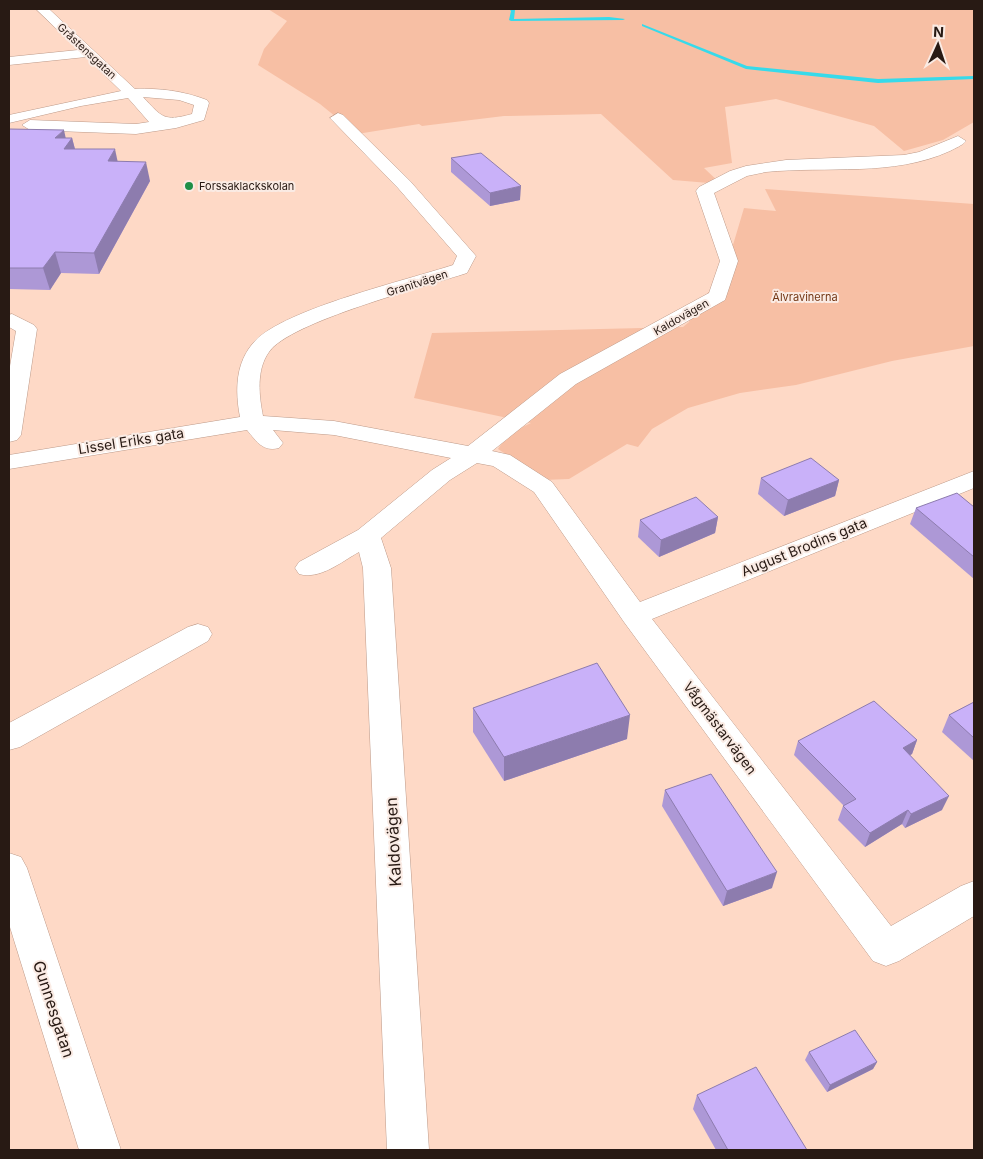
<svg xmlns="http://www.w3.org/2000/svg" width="983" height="1159" viewBox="0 0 983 1159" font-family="Inter,sans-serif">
	<rect width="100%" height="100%" fill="#fed9c6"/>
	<g fill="#f7bfa4">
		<path d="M268,9H974V122L943,140L904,151L874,126L776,99L725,107L732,163L704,168L721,184L673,180L601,114L504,116L422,126L419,124L357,134L320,104L258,65L264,49L287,21Z"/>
		<path d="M765,189L974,204V346L892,361L796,385L740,393L688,408L652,429L638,447L627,444L569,479L544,480L498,449L508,434L531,423L414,398L432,333L683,327L689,322L696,307L712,288L730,255L744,208L776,211Z"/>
	</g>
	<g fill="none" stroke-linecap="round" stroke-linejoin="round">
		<g fill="#37daea" fill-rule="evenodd">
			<path d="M509,9L515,10L514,19L609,17L625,19L623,20L511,21L509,20L511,11Z"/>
			<path d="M642,24L747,66L878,79L974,76V79L878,83L746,69L642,26Z"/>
		</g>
		<g stroke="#bd9a89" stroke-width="1">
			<g id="minor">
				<path d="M36,9H49L135,89C161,88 183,91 207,100L209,103L204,120L176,128L136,134L30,130L22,125L30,120L136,124L149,122L128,98L81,106L9,123V115L121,91L86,57L9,65V57L78,50ZM143,97L179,100L194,105L192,114C163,122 162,117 143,97Z"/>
				<path d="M338,113L343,115L410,181L476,256L467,273C427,286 289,322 269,352C256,370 259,396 263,416L334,421L468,446L560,374L709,293L720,261L696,191L699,187L730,171L746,166L786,160L904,155L919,152L958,136L966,141C962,146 955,148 950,151C893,177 827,166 766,172L747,176L714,193L738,261L725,300L576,384L492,451L510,455L552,482L640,602L974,471V488L652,619L891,926L961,886L974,881V916L899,961L886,966L873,961L624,622L534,492L493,466L477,463L450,480L381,538L391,568L429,1150H387L363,568L359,552C341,562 320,580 299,574L295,568L299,562L358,530L432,470L451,458L334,435L273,430L283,443L279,448C263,452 257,442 247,430L9,469V455L240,417C235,391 235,362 255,341C285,309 407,280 453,265L457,256L398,188L333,121L330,118Z"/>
				<path d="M12,314L34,325L37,329L21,435L17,440L9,442V372L16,331L9,327V315Z"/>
				<path d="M198,624L208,627L212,634L208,641L20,747L9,750V723L188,627Z"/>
				<path d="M9,853L21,857L27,868L121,1150H79L9,924Z"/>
			</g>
		</g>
		<use href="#minor" fill="#fff" fill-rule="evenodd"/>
	</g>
	<g fill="#ad98d6">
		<path d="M9,129L66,138H72L75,149L118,161L150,181L99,274L61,273L50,290L9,289Z"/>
		<path d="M451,158L520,200L490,206L451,172Z"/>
		<path d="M761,478L839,480L835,496L784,516L758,494Z"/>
		<path d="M974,507V579L910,524L916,508Z"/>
		<path d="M718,517L715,533L659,557L638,537L640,520Z"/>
		<path d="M974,702V761L942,732L949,715Z"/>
		<path d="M473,708L627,739L504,781L473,732Z"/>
		<path d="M917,740L912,754L910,755L942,810L905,828L902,824L865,847L838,820L843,806H844L794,755L798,741Z"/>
		<path d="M665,790L772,888L723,906L662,806Z"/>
		<path d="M809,1052L877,1062L873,1069L827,1092L805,1060Z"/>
		<path d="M697,1095L807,1150H716L693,1109Z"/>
	</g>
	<g fill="#8d7cae">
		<path d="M64,130L67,144L72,138L77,157L69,169L55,138Z"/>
		<path d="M115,149L119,168L108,161Z"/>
		<path d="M146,162L150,181L99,274L94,253Z"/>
		<path d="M521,186L520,200L490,206V193Z"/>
		<path d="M55,252L61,273L50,290L43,268Z"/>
		<path d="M839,480L835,496L784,516L788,500Z"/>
		<path d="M718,517L715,533L659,557L661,540Z"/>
		<path d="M630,715L627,739L504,781V757Z"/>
		<path d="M917,740L912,754L898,762L903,748Z"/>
		<path d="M949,796L942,810L905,828L911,814Z"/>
		<path d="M908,810L902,824L865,847L870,833Z"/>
		<path d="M777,872L772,888L723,906L727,891Z"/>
		<path d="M877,1062L873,1069L827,1092L830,1085Z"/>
	</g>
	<g fill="#c9b1f9" stroke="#8d7cae">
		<path d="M9,129L64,130L55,138H72L64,149H115L108,161L146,162L94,253L55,252L43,268H9Z"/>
		<path d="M481,153L521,186L490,193L451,158Z"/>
		<path d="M811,458L839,480L788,500L761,478Z"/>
		<path d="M957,493L974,507V557L916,508Z"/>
		<path d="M696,497L718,517L661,540L640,520Z"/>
		<path d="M597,663L630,715L504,757L473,708Z"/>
		<path d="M874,701L917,740L903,748L949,796L911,814L908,810L870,833L843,806L856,799L798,741Z"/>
		<path d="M974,702V738L949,715Z"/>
		<path d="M711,774L777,872L727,891L665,790Z"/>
		<path d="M855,1030L877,1062L830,1085L809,1052Z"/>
		<path d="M756,1067L807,1150H728L697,1095Z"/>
	</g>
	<circle fill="#1f8f47" stroke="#faebe4" stroke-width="2" cx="189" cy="186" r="5"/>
	<g text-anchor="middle" stroke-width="4" stroke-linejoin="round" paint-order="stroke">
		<g font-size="11" fill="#281a14" stroke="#faebe4">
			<text transform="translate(87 51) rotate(43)" y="4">Gråstensgatan</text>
			<text transform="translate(417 283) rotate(-18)" y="4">Granitvägen</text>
			<text transform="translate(681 317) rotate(-30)" y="4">Kaldovägen</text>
		</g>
		<g font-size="11" fill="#281a14" stroke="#faebe4" text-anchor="start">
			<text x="199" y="190">Forssaklackskolan</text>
		</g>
		<g font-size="11" fill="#733715" stroke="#faebe4">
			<text x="805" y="301">Älvravinerna</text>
		</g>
		<g font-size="14" fill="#281a14" stroke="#faebe4">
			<text transform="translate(131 441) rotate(-9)" y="5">Lissel Eriks gata</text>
			<text transform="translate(804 547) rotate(-22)" y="5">August Brodins gata</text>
			<text transform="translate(720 728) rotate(53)" y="5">Vågmästarvägen</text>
		</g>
		<g font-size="16" fill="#281a14" stroke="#faebe4">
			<text transform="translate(393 842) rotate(-93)" y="6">Kaldovägen</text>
			<text transform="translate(54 1009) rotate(72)" y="6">Gunnesgatan</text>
		</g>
	</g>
	<rect width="983" height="1159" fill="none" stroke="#281a14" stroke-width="20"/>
	<g transform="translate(938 45) rotate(3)" stroke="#faebe4" stroke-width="4" paint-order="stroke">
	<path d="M0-4L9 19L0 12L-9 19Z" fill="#281a14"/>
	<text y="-8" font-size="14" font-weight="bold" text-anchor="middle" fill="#281a14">N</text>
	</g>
</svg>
